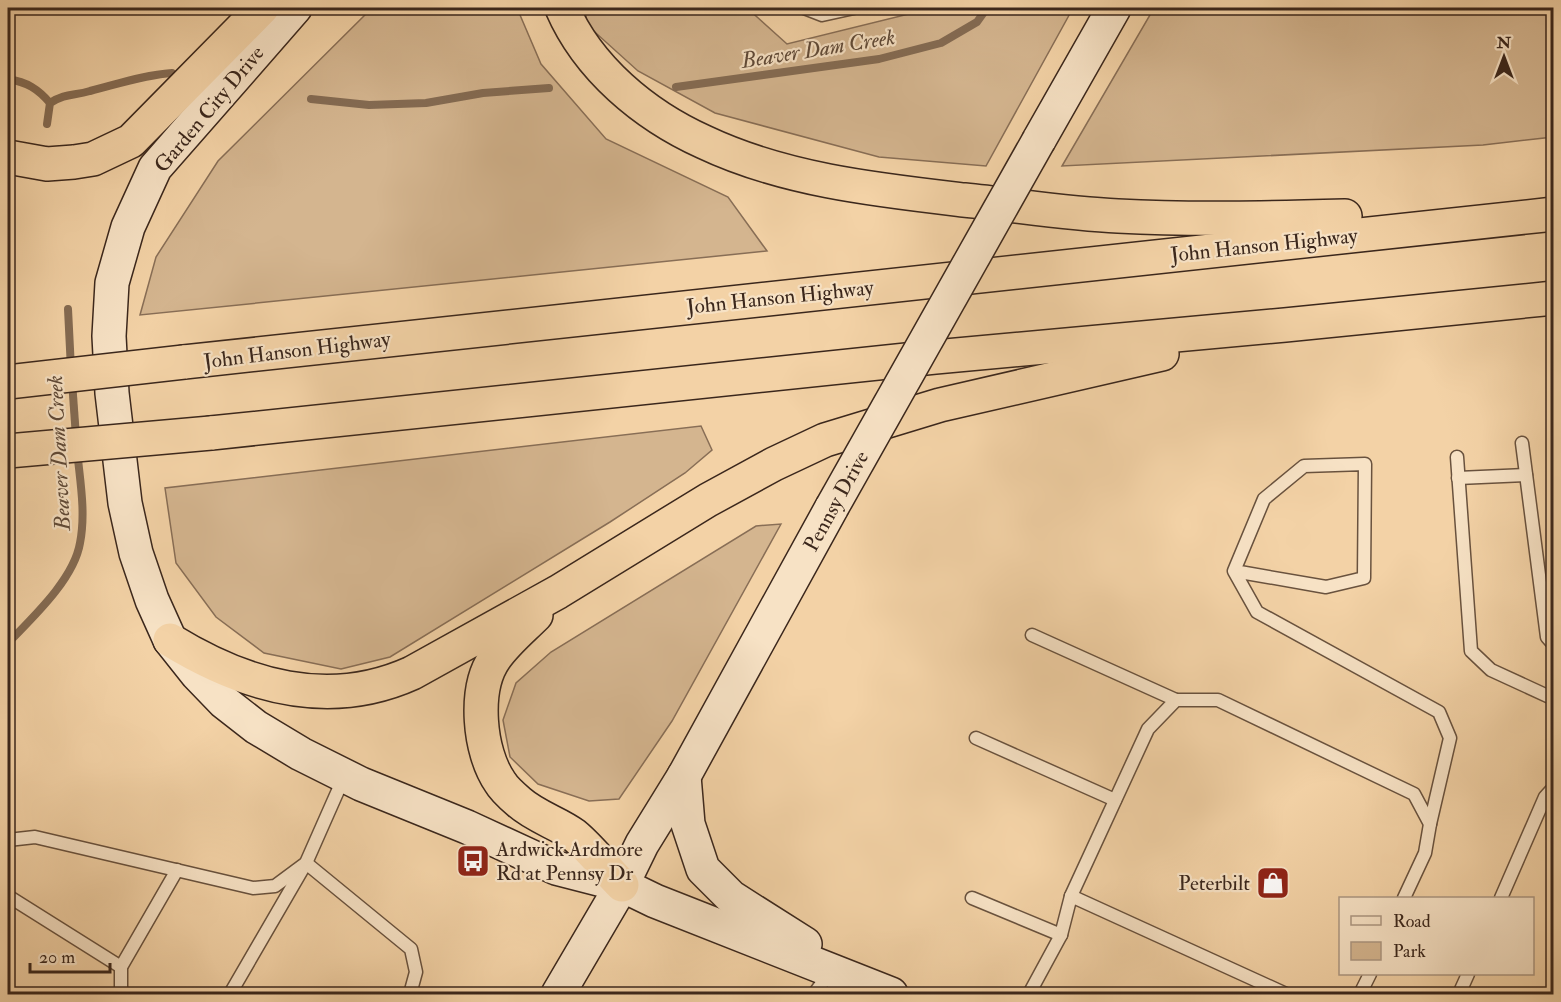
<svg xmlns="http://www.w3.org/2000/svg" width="1561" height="1002" viewBox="0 0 1561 1002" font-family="'IM FELL Double Pica',serif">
	<rect width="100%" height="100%" fill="#f3d2a6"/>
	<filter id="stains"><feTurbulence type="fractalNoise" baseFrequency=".00333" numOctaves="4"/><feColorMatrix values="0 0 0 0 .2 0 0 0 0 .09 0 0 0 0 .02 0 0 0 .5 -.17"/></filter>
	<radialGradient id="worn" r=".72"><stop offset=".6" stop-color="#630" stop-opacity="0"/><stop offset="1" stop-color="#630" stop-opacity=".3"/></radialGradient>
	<g fill="#d4b58f" stroke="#886e56" stroke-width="1.5">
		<path d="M372,8H517L541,64L606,139L728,197L767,251L140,315L156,257L218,161Z"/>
		<path d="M585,8H747L787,44L933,8H1073L986,166L879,157L715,113L638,71L587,25Z"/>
		<path d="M1154,8H1553V137L1483,145L1062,166Z"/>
		<path d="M701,426L712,450L685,473L610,522L390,657L341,669L264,653L216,617L176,563L165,488Z"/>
		<path d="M781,524L672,721L619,799L589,801L538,784L510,757L503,720L516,683L551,652L756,526Z"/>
	</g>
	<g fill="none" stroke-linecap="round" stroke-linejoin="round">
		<g stroke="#846b53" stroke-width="8">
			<path d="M8,79C27,82 38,89 50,103"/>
			<path d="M676,87L879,59L941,43L977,22L987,8"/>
			<path d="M311,99L369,105L426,103L483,93L549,88"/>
			<path d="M47,124L50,103C66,93 73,96 90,91C118,84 144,75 172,73"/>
			<path d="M68,309L71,369"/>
			<path d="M72,381L76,437"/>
			<path d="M8,643C33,617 74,579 80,543C86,512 80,481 77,450"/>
		</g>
		<g stroke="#69523e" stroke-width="15">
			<g id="service">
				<path d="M804,8L822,15L854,8"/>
				<path d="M1522,443L1547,637L1554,645"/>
				<path d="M1457,457L1471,651L1491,670L1554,699"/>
				<path d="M1458,478L1526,475"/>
				<path d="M1234,571L1326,587L1364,578L1365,464L1304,466L1264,499L1234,571L1257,612L1439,712L1450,738L1430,824"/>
				<path d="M1032,635L1176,700"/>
				<path d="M976,738L1115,800"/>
				<path d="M8,840L35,837L253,888L275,886L306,863L344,777"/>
				<path d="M8,896L121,967"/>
				<path d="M1071,896L1286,994"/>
				<path d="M972,898L1061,935"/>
				<path d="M1501,898L1545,797L1554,787"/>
				<path d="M121,994V967L177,870"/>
				<path d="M230,994L306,863L411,949L416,972L410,994"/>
				<path d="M814,994L831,971"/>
				<path d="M1029,994L1061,935L1071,896L1148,729L1176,700H1218L1414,794L1430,824L1425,853L1404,898"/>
				<path d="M1360,994L1370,974"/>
				<path d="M1459,994L1468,974"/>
			</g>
		</g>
		<g stroke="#3b271c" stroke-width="36">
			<g id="secondary">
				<path d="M295,8L155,168L128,227L112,283L109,336L112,393L125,503L136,553L152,600L170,640L197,674L224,702L256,727L301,754L361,784L467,827L556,868L622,885L655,901L891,994"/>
				<path d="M1039,140L1114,8"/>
				<path d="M684,776L688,824L703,869L731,897L805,944"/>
				<path d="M558,994L622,885L642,844L684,776L832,507"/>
			</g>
		</g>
		<g stroke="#3b271c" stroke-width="36">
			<g id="motorway">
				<path d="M562,8C588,68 644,115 704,142C784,180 877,190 964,200C1015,205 1067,214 1118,216C1193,220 1269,218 1345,216"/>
				<path d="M8,157L47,164L74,162L93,159L131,141L262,8"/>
				<path d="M184,362L1554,214"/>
				<path d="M211,433L935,357L1285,325L1554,298"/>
				<path d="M536,615C522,629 506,642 495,658C473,689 479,752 500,782C504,789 512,796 519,802C536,817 558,823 574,835C591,849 606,869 622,885"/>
				<path d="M170,640C245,686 328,711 412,673L558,592L708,500L774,464L825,440L940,405L1162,354"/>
			</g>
		</g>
		<use href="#service" stroke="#f7e2c5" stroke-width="12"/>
		<use href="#secondary" stroke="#f7e2c5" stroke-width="33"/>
		<use href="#motorway" stroke="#f3d2a6" stroke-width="33"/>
		<g stroke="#3b271c" stroke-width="36" stroke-linecap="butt">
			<path id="secondary-bridge" d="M832,507L1039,140"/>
		</g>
		<g stroke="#3b271c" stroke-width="36" stroke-linecap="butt">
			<g id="motorway-bridge">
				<path d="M8,382L184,362"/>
				<path d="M8,451L211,433"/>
			</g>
		</g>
		<use href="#secondary-bridge" stroke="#f7e2c5" stroke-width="33"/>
		<use href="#motorway-bridge" stroke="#f3d2a6" stroke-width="33"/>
	</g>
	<defs>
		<g id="bus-square" transform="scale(1.725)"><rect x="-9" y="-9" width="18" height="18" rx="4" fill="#8f2418" stroke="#f7e2c5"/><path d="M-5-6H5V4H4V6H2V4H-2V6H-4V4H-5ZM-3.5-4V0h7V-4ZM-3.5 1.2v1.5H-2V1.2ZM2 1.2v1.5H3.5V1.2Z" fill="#fff"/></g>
		<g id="shop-square" transform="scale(1.725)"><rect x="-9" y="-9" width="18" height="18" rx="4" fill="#8f2418" stroke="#f7e2c5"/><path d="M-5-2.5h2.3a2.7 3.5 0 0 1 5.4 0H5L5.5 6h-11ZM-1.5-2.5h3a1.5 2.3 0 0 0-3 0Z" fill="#fff"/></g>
	</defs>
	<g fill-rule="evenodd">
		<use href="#bus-square" x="473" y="861"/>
		<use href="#shop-square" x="1273" y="883"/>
	</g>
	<g text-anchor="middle" stroke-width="4.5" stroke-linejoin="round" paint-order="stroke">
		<g font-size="21" fill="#3b271c" stroke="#f7e2c5">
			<text transform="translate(209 109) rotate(-50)" y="7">Garden City Drive</text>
			<text transform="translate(1264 245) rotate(-6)" y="7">John Hanson Highway</text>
			<text transform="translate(780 297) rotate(-6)" y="7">John Hanson Highway</text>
			<text transform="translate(297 350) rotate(-7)" y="7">John Hanson Highway</text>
			<text transform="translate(836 501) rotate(-61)" y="7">Pennsy Drive</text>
		</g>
		<g font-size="21" fill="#3b271c" stroke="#f7e2c5" text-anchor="start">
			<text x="496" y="856">Ardwick Ardmore<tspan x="496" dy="24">Rd at Pennsy Dr</tspan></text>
			<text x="1250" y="890" text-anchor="end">Peterbilt</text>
		</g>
		<g font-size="22" font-style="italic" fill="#5f4937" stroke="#f7e2c5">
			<text transform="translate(818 48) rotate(-9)" y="8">Beaver Dam Creek</text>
			<text transform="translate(58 453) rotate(-93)" y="8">Beaver Dam Creek</text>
		</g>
	</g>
	<rect width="1561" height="1002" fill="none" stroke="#f3d2a6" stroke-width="30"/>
	<rect x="9" y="9" width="1543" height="984" fill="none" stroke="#3b271c" stroke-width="3"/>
	<rect x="15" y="15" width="1531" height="972" fill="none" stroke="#3b271c" stroke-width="1.5"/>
	<rect x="1339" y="897" width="195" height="78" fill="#f7e2c5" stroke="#ac9781" stroke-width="1.5"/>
	<rect x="1351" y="916" width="30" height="9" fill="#f7e2c5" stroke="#ac9781" stroke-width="1.5"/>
	<text x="1393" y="927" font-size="18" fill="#3b271c">Road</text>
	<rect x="1351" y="942" width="30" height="18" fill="#d4b58f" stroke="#ac9781" stroke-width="1.5"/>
	<text x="1393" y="957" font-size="18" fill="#3b271c">Park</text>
	<g transform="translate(1504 57)" stroke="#f7e2c5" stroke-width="4.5" paint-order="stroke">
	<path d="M0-4.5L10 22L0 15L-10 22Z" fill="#3b271c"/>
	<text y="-9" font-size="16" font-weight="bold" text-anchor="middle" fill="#3b271c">N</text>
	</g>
	<path d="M30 963v9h80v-9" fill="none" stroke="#3b271c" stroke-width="3"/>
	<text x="39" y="963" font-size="18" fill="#3b271c" stroke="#f7e2c5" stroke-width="4.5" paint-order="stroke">20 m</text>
	<rect width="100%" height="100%" filter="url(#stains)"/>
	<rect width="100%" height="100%" fill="url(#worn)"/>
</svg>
